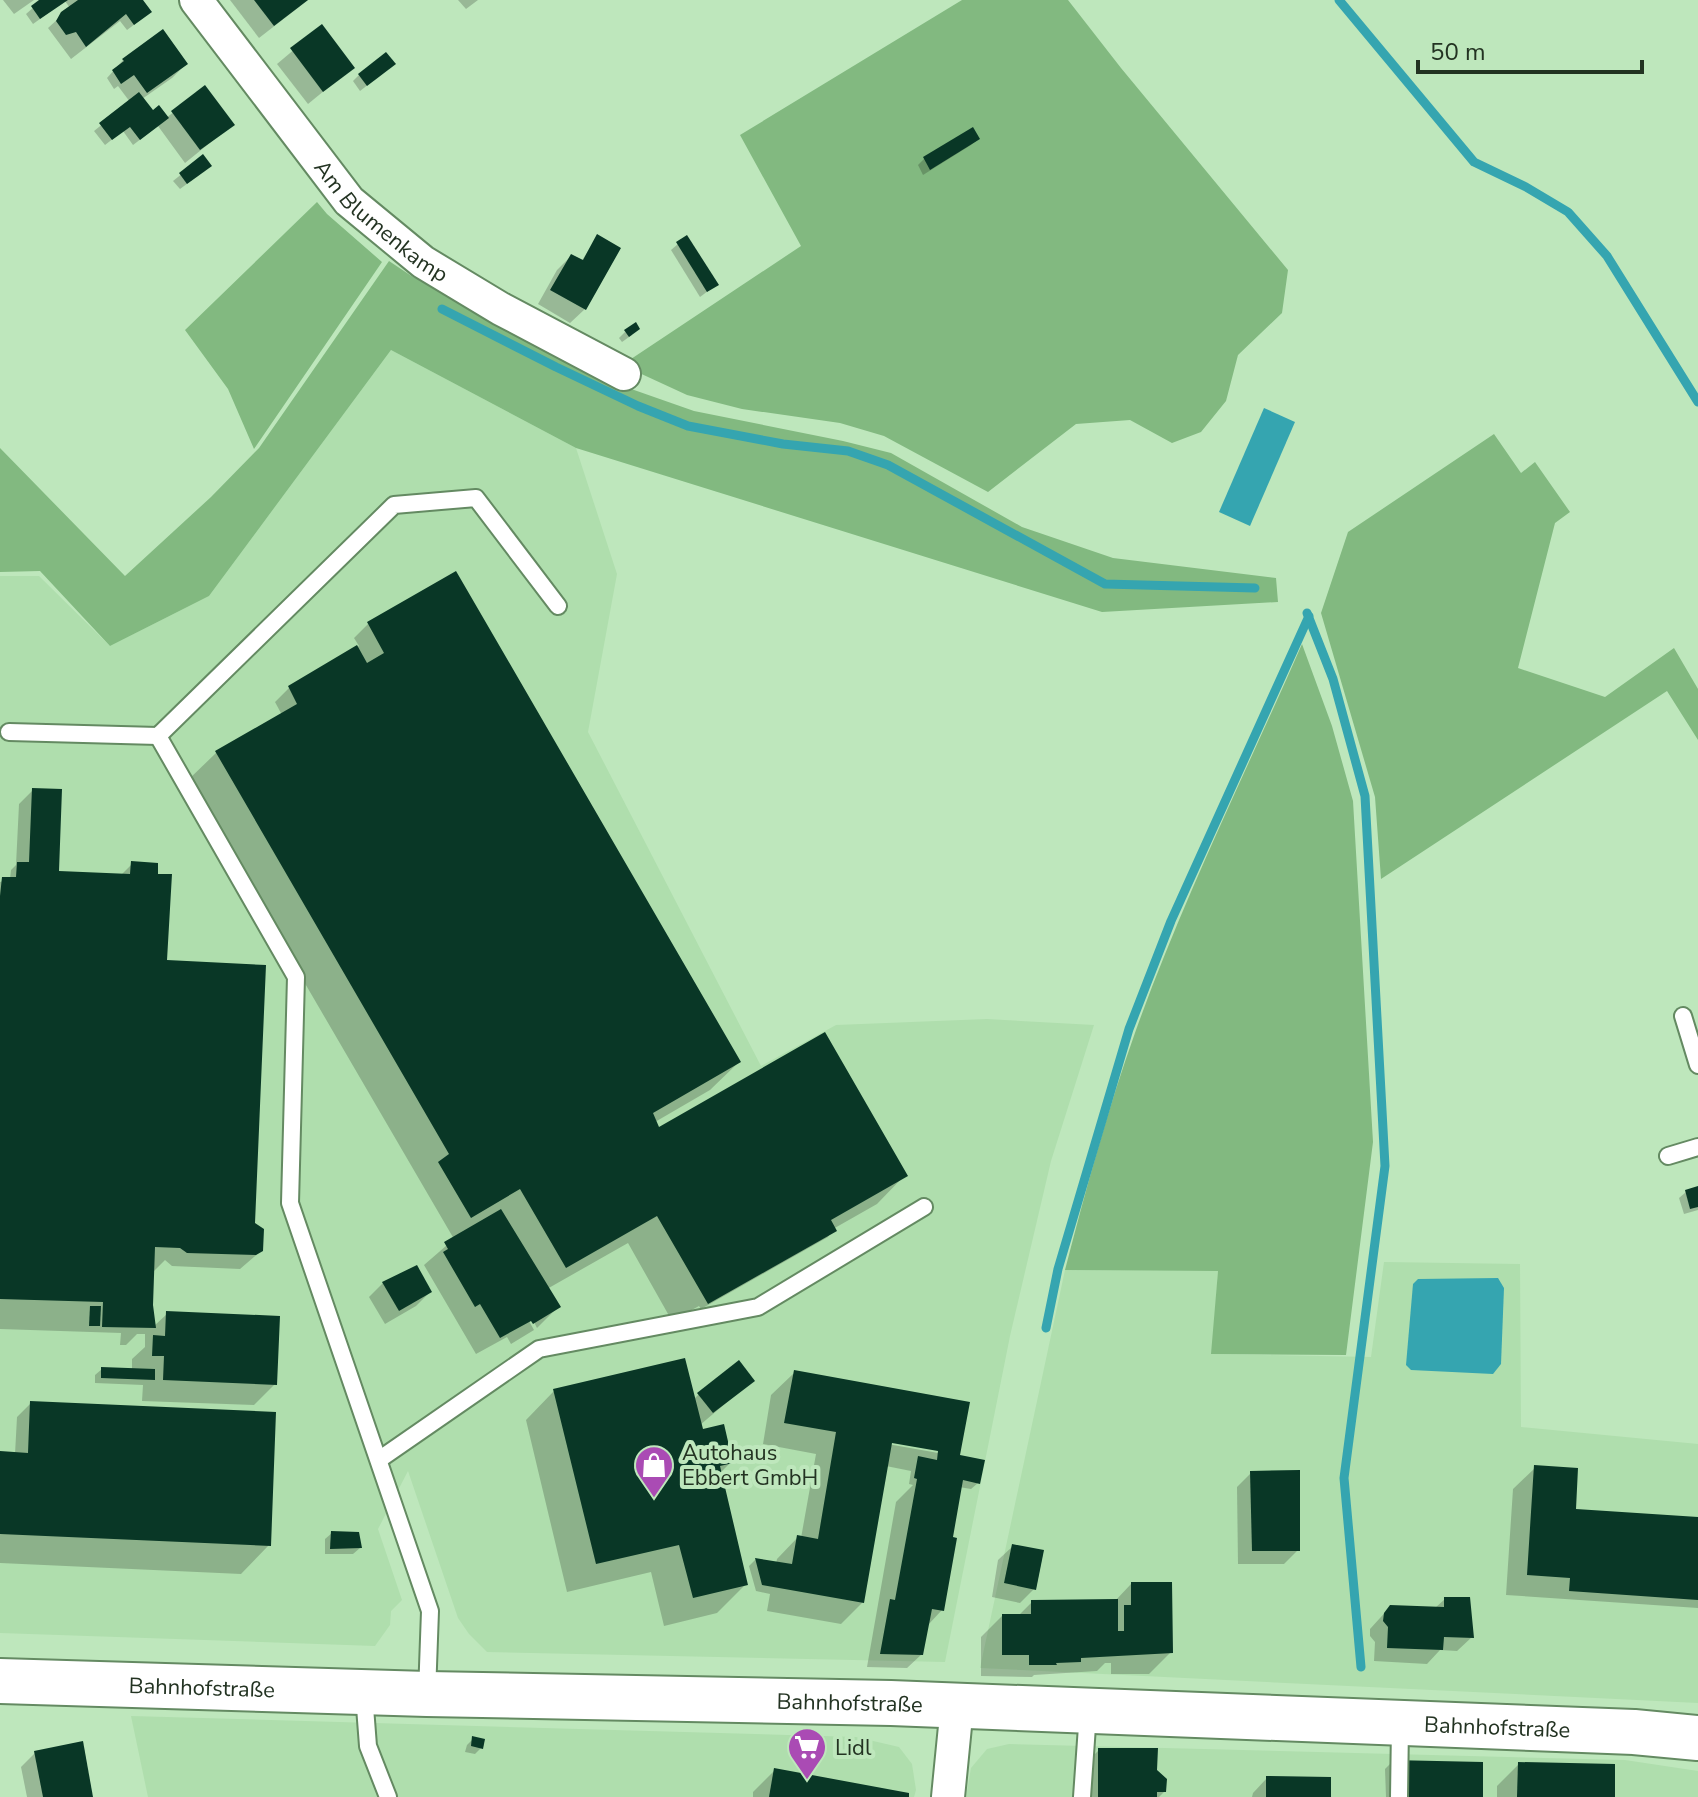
<svg xmlns="http://www.w3.org/2000/svg" width="1698" height="1797" viewBox="0 0 1698 1797" font-family="'Nunito Sans',sans-serif">
	<rect width="100%" height="100%" fill="#bee7bc"/>
	<g fill="#afdead">
		<path d="M391,350L576,448L617,574L588,732L761,1066L836,1025L987,1019L1094,1025L1051,1161L1010,1336L945,1662L487,1652L469,1634L458,1618L408,1471L378,1529L402,1600L391,1611L390,1625L375,1646L0,1633V576H39L110,646L209,596Z"/>
		<path d="M1384,1262L1520,1264L1521,1427L1698,1444V1703L980,1668L1065,1270L1218,1271L1212,1354L1371,1357Z"/>
		<path d="M131,1716L856,1737L899,1747L912,1764L916,1790L914,1797H148Z"/>
		<path d="M1009,1744L1625,1760L1698,1771V1797H966L971,1768L987,1749Z"/>
	</g>
	<g fill="#82b980">
		<path d="M962,0H1068L1121,68L1288,270L1282,313L1238,355L1226,401L1201,432L1172,443L1130,420L1076,424L988,492L884,436L840,423L742,409L687,395L622,365L801,246L740,135Z"/>
		<path d="M317,202L327,214L382,262L254,449L228,389L185,330Z"/>
		<path d="M389,261L413,277L443,289L617,384L694,411L843,441L891,453L1022,527L1113,558L1276,578L1278,602L1102,612L576,448L391,350L209,596L110,646L40,571L0,572V448L125,576L211,497L259,448Z"/>
		<path d="M1494,434L1521,473L1535,462L1570,512L1555,523L1518,668L1605,697L1674,648L1698,689V740L1667,691L1381,879L1375,797L1321,613L1348,532Z"/>
		<path d="M1302,644L1332,726L1353,801L1373,1142L1346,1355L1211,1354L1218,1271L1065,1270C1086,1189 1108,1108 1136,1030C1183,899 1246,772 1302,644Z"/>
	</g>
	<g fill="#35a5b0">
		<path d="M1264,408L1295,422L1250,526L1219,512Z"/>
		<path d="M1498,1278L1504,1288L1501,1364L1493,1374L1411,1370L1406,1365L1413,1284L1418,1279Z"/>
	</g>
	<g fill="#0003" fill-rule="evenodd">
		<path d="M3,0H34L14,14Z"/>
		<path d="M42,0H141L143,18L127,30L120,21L71,59L48,28L70,8L65,1L33,24L26,14Z"/>
		<path d="M230,0H308L259,38Z"/>
		<path d="M458,0H478L466,9Z"/>
		<path d="M321,27L352,68L308,104L277,64Z"/>
		<path d="M163,32L186,64L172,78L142,99L152,113L166,118L205,88L232,125L185,163L158,126L133,145L123,131L105,145L94,131L130,102L118,86L114,89L107,78L123,60Z"/>
		<path d="M387,70L360,91L353,81L359,75Z"/>
		<path d="M972,129L978,139L971,145L923,175L918,165L924,159Z"/>
		<path d="M203,157V172L180,189L173,181Z"/>
		<path d="M597,237L585,309L570,323L538,304L557,270L571,256L581,262Z"/>
		<path d="M678,244L716,285L700,297L671,250Z"/>
		<path d="M625,332L632,335L622,342L619,338Z"/>
		<path d="M368,624L739,1062L710,1090L655,1122L658,1130L905,1175L877,1204L833,1229L828,1237L701,1309L699,1306L672,1321L628,1243L547,1289L558,1307L537,1328L532,1318L529,1321L534,1330L511,1344L507,1337L476,1354L424,1265L454,1239L187,781L216,753L282,715L275,702L289,688L359,646L354,638Z"/>
		<path d="M33,790L56,873L120,876L132,864L261,1251L240,1269L172,1266L165,1260L152,1273L151,1305L154,1326L167,1314L275,1384L254,1405L142,1401L143,1385L95,1383V1375L102,1369L132,1370V1359L145,1347V1334H137L126,1345H120L121,1333L0,1329V882L10,879L11,870L16,865L19,804Z"/>
		<path d="M1698,1188V1210L1684,1214L1679,1198L1686,1192Z"/>
		<path d="M383,1283L430,1292L416,1306L385,1324L369,1297Z"/>
		<path d="M793,1374L874,1386L958,1454L978,1483L971,1489L959,1487L942,1610L927,1626L922,1654L907,1668L867,1667L896,1502L913,1485L909,1484L911,1471L886,1466L863,1602L841,1624L767,1611L770,1594L756,1591L749,1566L755,1560L776,1564L777,1559L798,1537L801,1538L816,1454L763,1444L771,1395ZM882,1439L944,1450V1454L882,1443Z"/>
		<path d="M752,1381L700,1425L701,1431L731,1462L720,1473L746,1584L717,1613L664,1626L651,1572L567,1592L526,1420L554,1391L693,1400L699,1394Z"/>
		<path d="M31,1403L269,1545L241,1574L0,1563V1453L15,1454L17,1417Z"/>
		<path d="M1535,1468L1573,1511L1698,1519V1608L1506,1595L1513,1489Z"/>
		<path d="M1251,1473L1298,1550L1284,1564H1238L1237,1487Z"/>
		<path d="M332,1533L360,1548L353,1554H325V1539Z"/>
		<path d="M1013,1546L1034,1589L1020,1603L992,1597L998,1560Z"/>
		<path d="M1131,1584L1171,1652L1149,1674H1111V1663H1105L1097,1671L1034,1675L1032,1677L981,1676V1637L1002,1616H1018L1032,1602L1115,1601Z"/>
		<path d="M1445,1599L1472,1637L1457,1651L1440,1650L1427,1664L1374,1661L1375,1642L1370,1636V1629L1390,1607L1435,1608Z"/>
		<path d="M473,1739L481,1748L475,1754L465,1752L467,1745Z"/>
		<path d="M1099,1750L1155,1771L1165,1791L1159,1797H1084L1085,1764Z"/>
		<path d="M35,1753L91,1797H27L21,1767Z"/>
		<path d="M1392,1762L1481,1797H1386L1385,1769Z"/>
		<path d="M1519,1764L1613,1797H1497V1786Z"/>
		<path d="M775,1770L906,1797H753V1792Z"/>
		<path d="M1267,1778L1329,1797H1252L1253,1793Z"/>
	</g>
	<g fill="none" stroke-linecap="round" stroke-linejoin="round">
		<g stroke="#35a5b0" stroke-width="9">
			<path d="M1339,0L1474,162L1526,187L1568,212L1607,256L1698,402"/>
			<path d="M442,309L556,367L638,406L688,426L783,444L848,451L888,465L1105,584L1255,588"/>
			<path d="M1307,613L1333,679L1365,796L1385,1166L1344,1478L1361,1667"/>
			<path d="M1046,1328L1058,1269L1129,1029L1171,921L1309,616"/>
		</g>
	</g>
	<g fill="#093726">
		<path d="M39,0H68L40,19L31,6Z"/>
		<path d="M78,0H143L152,12L134,25L126,14L86,47L76,32L66,35L56,21L61,12Z"/>
		<path d="M254,0H308L274,26Z"/>
		<path d="M322,24L355,68L323,92L290,48Z"/>
		<path d="M163,29L188,64L147,93L134,75L121,84L112,70L124,61L122,59Z"/>
		<path d="M386,52L396,64L367,86L358,74Z"/>
		<path d="M205,85L235,125L200,150L171,111Z"/>
		<path d="M139,92L153,110L159,105L169,118L140,140L130,127L112,140L99,123Z"/>
		<path d="M973,127L980,139L930,170L923,157Z"/>
		<path d="M203,154L212,166L187,184L179,173Z"/>
		<path d="M597,234L621,248L586,310L550,290L571,254L583,260Z"/>
		<path d="M687,235L719,285L707,292L676,242Z"/>
		<path d="M636,322L640,329L629,337L624,330Z"/>
		<path d="M456,571L741,1062L653,1113L659,1127L825,1032L908,1176L831,1220L837,1231L708,1304L657,1216L566,1268L520,1189L471,1218L438,1162L449,1154L215,751L297,704L288,686L357,645L367,663L384,653L367,622Z"/>
		<path d="M32,788L62,789L59,871L130,874L131,861L158,863V874H172L167,960L266,965L255,1223L264,1229L263,1251L256,1255L187,1253L180,1248L155,1247L153,1305L156,1328L102,1327L103,1302L0,1299V896L2,877H16L17,862H29Z"/>
		<path d="M1698,1186V1207L1690,1209L1685,1190Z"/>
		<path d="M501,1209L561,1307L533,1324L531,1321L500,1338L480,1304L475,1307L443,1252L448,1249L444,1242Z"/>
		<path d="M417,1265L432,1292L399,1311L382,1282Z"/>
		<path d="M90,1306H101L100,1326H89Z"/>
		<path d="M166,1311L280,1316L277,1385L163,1380L164,1356H152L153,1335L165,1336Z"/>
		<path d="M685,1358L703,1429L724,1424L733,1463L720,1466L748,1585L693,1598L679,1545L596,1564L553,1389Z"/>
		<path d="M739,1360L755,1381L713,1413L697,1393Z"/>
		<path d="M101,1367L155,1369V1380L101,1378Z"/>
		<path d="M794,1370L970,1402L960,1455L985,1460L980,1484L963,1480L953,1537L957,1538L944,1611L932,1609L923,1655L880,1654L890,1599L895,1600L917,1479L914,1478L918,1456L937,1460L938,1451L892,1443L864,1603L762,1585L755,1558L792,1564L797,1535L818,1539L836,1432L784,1423Z"/>
		<path d="M30,1401L276,1412L271,1546L0,1534V1451L28,1453Z"/>
		<path d="M1534,1465L1578,1468L1576,1509L1698,1517V1600L1569,1591L1570,1578L1527,1575Z"/>
		<path d="M1300,1470V1551H1252L1250,1471Z"/>
		<path d="M331,1531L359,1532L362,1548L330,1549Z"/>
		<path d="M1012,1544L1044,1550L1036,1590L1004,1583Z"/>
		<path d="M1131,1582H1172L1173,1653L1081,1658V1662L1056,1663L1057,1665H1029V1655H1002V1614H1031V1600L1118,1599V1631H1124V1605H1131Z"/>
		<path d="M1444,1597H1470L1474,1638L1444,1637L1443,1650L1387,1648L1388,1627L1383,1621L1384,1613L1390,1605L1444,1607Z"/>
		<path d="M472,1736L485,1739L483,1749L471,1746Z"/>
		<path d="M83,1741L93,1797H43L34,1751Z"/>
		<path d="M1098,1748H1158L1157,1770L1167,1779L1166,1792H1157V1797H1098Z"/>
		<path d="M1391,1760L1483,1762V1797H1392Z"/>
		<path d="M1518,1762L1615,1764V1797H1517Z"/>
		<path d="M774,1768L909,1793V1797H769Z"/>
		<path d="M1266,1776L1331,1777V1797H1266Z"/>
	</g>
	<g fill="none" stroke-linecap="round" stroke-linejoin="round">
		<g stroke="#648a62" stroke-width="20">
			<g id="lane">
				<path d="M9,732L158,736L394,505L476,498L558,606"/>
				<path d="M158,736L296,977L290,1203L430,1611L427,1694"/>
				<path d="M1683,1016L1698,1065"/>
				<path d="M1668,1156L1698,1147"/>
				<path d="M380,1459L539,1349L758,1307L924,1207"/>
				<path d="M364,1694L368,1746L388,1797"/>
				<path d="M1082,1797L1088,1712"/>
				<path d="M1399,1797L1400,1725"/>
			</g>
		</g>
		<g stroke="#648a62" stroke-width="36">
			<g id="street">
				<path id="s1" d="M196,0L349,201L423,262L501,309L624,374"/>
				<path d="M948,1797L957,1706"/>
			</g>
		</g>
		<g stroke="#648a62" stroke-width="48">
			<g id="secondary">
				<path id="s2" d="M0,1681L427,1694L891,1703L1634,1732L1698,1738"/>
			</g>
		</g>
		<use href="#lane" stroke="#fff" stroke-width="16"/>
		<use href="#street" stroke="#fff" stroke-width="32"/>
		<use href="#secondary" stroke="#fff" stroke-width="44"/>
	</g>
	<defs>
		<g id="shop-pin" transform="scale(2)"><path d="M0 17L-7.5 6A9.5 9.5 0 1 1 7.5 6Z" fill="#aa4bb4" stroke="#bee7bc"/><path d="M-5-2.5h2.3a2.7 3.5 0 0 1 5.4 0H5L5.5 6h-11ZM-1.5-2.5h3a1.5 2.3 0 0 0-3 0Z" fill="#fff"/></g>
		<g id="supermarket-pin" transform="scale(2)"><path d="M0 17L-7.5 6A9.5 9.5 0 1 1 7.5 6Z" fill="#aa4bb4" stroke="#bee7bc"/><path d="M-6-5.5h2.5l.6 2H6L4.5 2H-2.5L-4.4-4H-6ZM-1.5 3.2a1.3 1.3 0 1 0 .1 0ZM3 3.2a1.3 1.3 0 1 0 .1 0Z" fill="#fff"/></g>
	</defs>
	<g fill-rule="evenodd">
		<use href="#shop-pin" x="654" y="1465"/>
		<use href="#supermarket-pin" x="807" y="1747"/>
	</g>
	<g text-anchor="middle" stroke-width="8" stroke-linejoin="round" paint-order="stroke">
		<g font-size="22" fill="#233322" stroke="#bee7bc">
			<text dy="8" stroke="none"><textPath href="#s1" startOffset="290">Am Blumenkamp</textPath></text>
			<text dy="8" stroke="none"><textPath href="#s2" startOffset="202">Bahnhofstraße</textPath></text>
			<text dy="8" stroke="none"><textPath href="#s2" startOffset="850">Bahnhofstraße</textPath></text>
			<text dy="8" stroke="none"><textPath href="#s2" startOffset="1498">Bahnhofstraße</textPath></text>
		</g>
		<g font-size="22" fill="#233322" stroke="#bee7bc" text-anchor="start">
			<text x="682" y="1460">Autohaus<tspan x="682" dy="25">Ebbert GmbH</tspan></text>
			<text x="835" y="1755">Lidl</text>
		</g>
	</g>
	<path d="M1418 60v12h224v-12" fill="none" stroke="#233322" stroke-width="4"/>
	<text x="1430" y="60" font-size="24" fill="#233322" stroke="#bee7bc" stroke-width="6" paint-order="stroke">50 m</text>
</svg>
